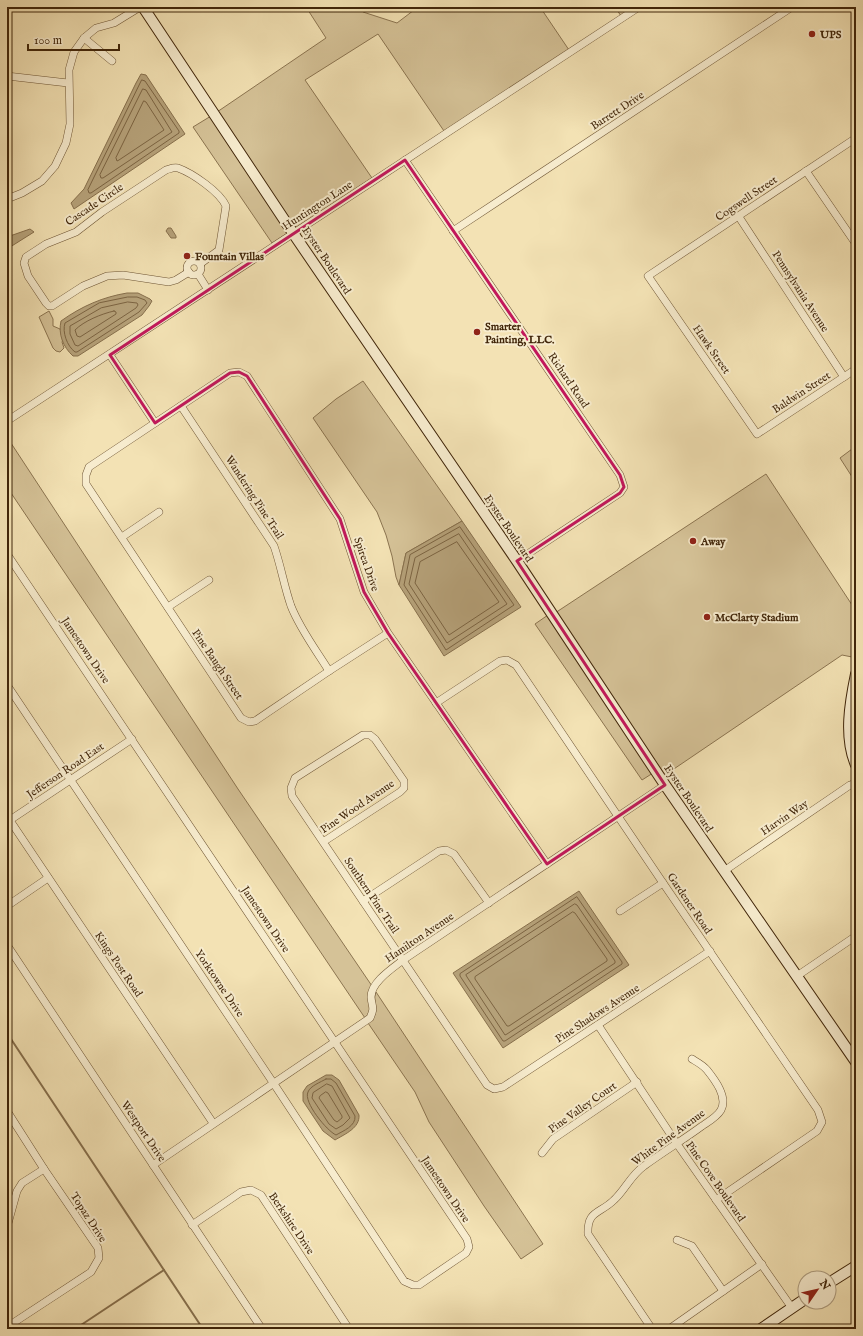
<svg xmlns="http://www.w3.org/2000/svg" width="863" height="1336" viewBox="0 0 863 1336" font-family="'IM FELL English',serif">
	<rect width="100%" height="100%" fill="#f3e2b4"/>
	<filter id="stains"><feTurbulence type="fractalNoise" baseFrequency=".005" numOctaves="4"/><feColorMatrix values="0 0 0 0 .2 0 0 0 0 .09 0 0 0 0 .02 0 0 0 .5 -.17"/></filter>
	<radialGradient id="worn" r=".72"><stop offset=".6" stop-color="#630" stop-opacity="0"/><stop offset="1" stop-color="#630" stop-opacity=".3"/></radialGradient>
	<g fill="#d5c297" stroke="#8b7450">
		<path d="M306,7H360L363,12L397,23L418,7H540L569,50L444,131L378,34L305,80L372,178L295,228L217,112L326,38Z"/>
		<path d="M615,7H634L621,16Z"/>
		<path d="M211,116L289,232L272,243L193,127Z"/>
		<path d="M49,311L53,319V326L60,329L64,338L62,342L64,348L60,352L56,351L53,348L39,317Z"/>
		<path d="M363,381L462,521L406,553L399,585L396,577L392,556L386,535L377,512L313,418L336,399Z"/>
		<path d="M7,437L238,789L372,986C371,996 373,1011 365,1018L9,490L7,491Z"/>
		<path d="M856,446V483L840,458Z"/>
		<path d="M766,474L856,611V648L852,657L842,655L665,775L555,613Z"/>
		<path d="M548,615L653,773L642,780L535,624Z"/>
		<path d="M376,992L543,1244L521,1259L484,1206L429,1122L415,1092L368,1023C383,1010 371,1004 376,992Z"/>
	</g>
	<g fill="#b6a27a" stroke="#87704d">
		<path d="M141,74L146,75L185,134L74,209L71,203L84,189L136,83Z"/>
		<path d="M168,228H171L176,236V238H171L166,231Z"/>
		<path d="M30,229L34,232L7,249V237Z"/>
		<path d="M127,293H138L150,299L152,301L149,306L142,315L78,356H73C63,347 58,334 61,321C82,306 103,297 127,293Z"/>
		<path d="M462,521L521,607L444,656L399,585L406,553Z"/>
		<path d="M579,891L629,965L503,1048L453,973Z"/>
		<path d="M326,1075H332L339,1080L359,1115C360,1128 345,1134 335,1140L323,1131L303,1101V1092L307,1086Z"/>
	</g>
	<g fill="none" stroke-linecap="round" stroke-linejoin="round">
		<g stroke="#7c6442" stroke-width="1">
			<path d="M142,80L145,81L179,131V133L91,193H89L88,190Z"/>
			<path d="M143,89L146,90L172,132L103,178H101L100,175Z"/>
			<path d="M144,101L146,102L164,130L119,160L117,161L116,158Z"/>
			<path d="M128,297H137L145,300L147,303L139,312L77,352H75C67,346 62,332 65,323L99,303Z"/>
			<path d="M128,302L137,303L138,305L136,308L78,346L75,345L70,334V326L101,308Z"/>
			<path d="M114,311L116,312V314L80,337L77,336L75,330C84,321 101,314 114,311Z"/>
			<path d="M460,527L514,605L446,650L404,585L410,555Z"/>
			<path d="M459,534L507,604L447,643L409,584L415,558Z"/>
			<path d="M457,542L499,602L449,635L415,583L420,562Z"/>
			<path d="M577,897L622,962V964L505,1041H503L460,976V974Z"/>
			<path d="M575,904L577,905L615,961V963L507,1034L505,1035L467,977L466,975Z"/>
			<path d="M573,912L575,913L607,959V961L509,1026H507L475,979V977Z"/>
			<path d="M326,1079H331L336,1083L355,1116C356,1126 343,1131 336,1135C327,1131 303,1102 308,1092C310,1086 321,1082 326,1079Z"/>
			<path d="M327,1084L332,1086L350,1118L343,1125L336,1129L329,1124L312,1098L313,1093Z"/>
			<path d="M326,1092L328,1093L342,1116V1118L337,1122L334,1120L319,1098L320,1096Z"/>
		</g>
		<g stroke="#87704d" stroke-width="2">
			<path d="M7,1033L203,1329"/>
			<path d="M75,1329L164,1270"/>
		</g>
		<g stroke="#6e5534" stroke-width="8">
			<g id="street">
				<path d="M84,38L112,61"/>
				<path d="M7,76L68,83"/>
				<path d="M856,138L648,276L757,434L856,369"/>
				<path d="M405,160L620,475L624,487L620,493L517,561"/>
				<path d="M806,171L856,244"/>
				<path d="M7,199L22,193L42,181L55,166L66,143L70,124L69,70L74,52L84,38L96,28L114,23L140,7"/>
				<path d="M739,217L844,377"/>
				<path d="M453,231L792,7"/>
				<circle cx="194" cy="268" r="7"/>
				<path d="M189,272L176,280L169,282L123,275L107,276L83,286L52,306H49L46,303L28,276L24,263L26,257L46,244L76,232L102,212L166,170C170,169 173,167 178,168C192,173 220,192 226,206L219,250L200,264"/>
				<path d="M198,274L208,290"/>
				<path d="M110,355L155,423"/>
				<path d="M181,406L274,546C281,566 284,586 291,606C300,629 316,650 329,671"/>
				<path d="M7,421L639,7"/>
				<path d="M122,537L159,512"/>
				<path d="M7,554L467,1239L469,1247L466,1253L419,1285H413L404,1281L274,1084L7,685"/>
				<path d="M168,607L209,580"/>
				<path d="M388,633L329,671L255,721L249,722L241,718L86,484V475L89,467L230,373L239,372L247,376L340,519L364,592L388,633L547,864"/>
				<path d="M436,703L500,661L507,660L516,665L663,883L818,1110L822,1122L817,1131L716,1200"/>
				<path d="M7,816L213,1123"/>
				<path d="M7,822L132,739"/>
				<path d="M323,842L400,792L404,788V781L375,739L370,735H363L295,778L291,788L292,796C357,892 422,988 487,1085L494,1089L503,1087L710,951"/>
				<path d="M724,871L850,785L856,783"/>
				<path d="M363,901L439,851L446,850L454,854L489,903"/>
				<path d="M7,906L48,878"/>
				<path d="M620,911L663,883"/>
				<path d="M7,945L262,1329"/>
				<path d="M797,976L856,936"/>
				<path d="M598,1025L677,1144L792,1308"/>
				<path d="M7,1111L44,1169L98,1248L99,1258L91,1272L7,1327"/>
				<path d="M542,1153L553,1139L637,1082"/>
				<path d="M153,1165L370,1018C375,1007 372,1008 371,997C371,982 393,968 403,960L665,785"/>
				<path d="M192,1225L241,1192L251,1190L261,1195L349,1329"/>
				<path d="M7,1227L17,1191L22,1183L44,1169"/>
				<path d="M677,1240L692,1246L723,1291"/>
				<path d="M652,1329L588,1234C587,1210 600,1214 614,1200C625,1190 631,1175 644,1166C663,1152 683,1140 702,1126C708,1122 717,1117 721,1110C728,1097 715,1080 707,1070C703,1065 697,1062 692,1059"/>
				<path d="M669,1329L762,1264"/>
			</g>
		</g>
		<g stroke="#41260a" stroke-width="12">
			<g id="secondary">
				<path d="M143,7L293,233L517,561L665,785L856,1062"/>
				<path d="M856,674C850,703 844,737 856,765"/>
				<path d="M829,1283L856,1266"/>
				<path d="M761,1329L805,1299"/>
			</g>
		</g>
		<use href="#street" stroke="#f7ecce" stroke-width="7"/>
		<use href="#secondary" stroke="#f7ecce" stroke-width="10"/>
	</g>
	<path fill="none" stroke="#c2185b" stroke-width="3" stroke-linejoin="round" d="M405,160L620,475L624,487L620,493L517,561L665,785L547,864L388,633L364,592L340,519L247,376L239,372L230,373L155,423L110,355Z"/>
	<g fill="#8f2418" stroke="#f7ecce" stroke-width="1.5">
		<circle cx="812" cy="34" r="4"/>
		<circle cx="187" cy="256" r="4"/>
		<circle cx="477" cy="332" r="4"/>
		<circle cx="693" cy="541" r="4"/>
		<circle cx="707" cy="617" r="4"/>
	</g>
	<g text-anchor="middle" stroke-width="4" stroke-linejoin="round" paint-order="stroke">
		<g font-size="11" font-weight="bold" fill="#41260a" stroke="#f7ecce" text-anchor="start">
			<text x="820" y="38">UPS</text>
			<text x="195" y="260">Fountain Villas</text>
			<text x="485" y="330">Smarter<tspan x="485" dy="13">Painting, LLC.</tspan></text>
			<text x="701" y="545">Away</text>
			<text x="715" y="621">McClarty Stadium</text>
		</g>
		<g font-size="11" fill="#41260a" stroke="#f7ecce">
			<text transform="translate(617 110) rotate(-33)" y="4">Barrett Drive</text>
			<text transform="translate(746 198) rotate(-34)" y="4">Cogswell Street</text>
			<text transform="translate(94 204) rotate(-34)" y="4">Cascade Circle</text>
			<text transform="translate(317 205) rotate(-33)" y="4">Huntington Lane</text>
			<text transform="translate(327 260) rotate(56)" y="4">Eyster Boulevard</text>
			<text transform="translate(801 291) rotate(57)" y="4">Pennsylvania Avenue</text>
			<text transform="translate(712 349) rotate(55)" y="4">Hawk Street</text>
			<text transform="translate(569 380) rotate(56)" y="4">Richard Road</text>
			<text transform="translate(801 392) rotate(-33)" y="4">Baldwin Street</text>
			<text transform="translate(255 497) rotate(57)" y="4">Wandering Pine Trail</text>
			<text transform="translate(509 528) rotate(56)" y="4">Eyster Boulevard</text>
			<text transform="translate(367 564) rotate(71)" y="4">Spirea Drive</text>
			<text transform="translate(86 650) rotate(56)" y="4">Jamestown Drive</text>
			<text transform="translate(218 664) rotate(56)" y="4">Pine Baugh Street</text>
			<text transform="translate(65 770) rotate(-34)" y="4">Jefferson Road East</text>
			<text transform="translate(689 798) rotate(56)" y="4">Eyster Boulevard</text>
			<text transform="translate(357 806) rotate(-34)" y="4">Pine Wood Avenue</text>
			<text transform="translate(784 817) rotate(-34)" y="4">Harvin Way</text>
			<text transform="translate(372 895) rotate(56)" y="4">Southern Pine Trail</text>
			<text transform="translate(690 903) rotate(56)" y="4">Gardener Road</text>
			<text transform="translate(266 919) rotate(56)" y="4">Jamestown Drive</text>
			<text transform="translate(419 937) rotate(-34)" y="4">Hamilton Avenue</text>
			<text transform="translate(119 964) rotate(56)" y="4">Kings Post Road</text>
			<text transform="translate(220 983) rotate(56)" y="4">Yorktowne Drive</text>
			<text transform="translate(597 1013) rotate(-33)" y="4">Pine Shadows Avenue</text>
			<text transform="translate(582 1107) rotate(-35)" y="4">Pine Valley Court</text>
			<text transform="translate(144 1131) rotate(56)" y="4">Westport Drive</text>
			<text transform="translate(668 1137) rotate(-36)" y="4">White Pine Avenue</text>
			<text transform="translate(716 1181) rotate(55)" y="4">Pine Cove Boulevard</text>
			<text transform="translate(446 1189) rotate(56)" y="4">Jamestown Drive</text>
			<text transform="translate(89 1217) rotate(57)" y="4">Topaz Drive</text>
			<text transform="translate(292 1223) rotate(56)" y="4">Berkshire Drive</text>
		</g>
	</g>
	<rect width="863" height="1336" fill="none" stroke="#f3e2b4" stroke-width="24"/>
	<rect x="8" y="8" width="847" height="1320" fill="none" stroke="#41260a" stroke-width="2"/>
	<rect x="12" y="12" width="839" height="1312" fill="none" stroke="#41260a"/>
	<g transform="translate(817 1290) rotate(56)"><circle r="19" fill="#f7ecce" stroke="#ae9d80"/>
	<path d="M0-3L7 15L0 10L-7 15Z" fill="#8f2418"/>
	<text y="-6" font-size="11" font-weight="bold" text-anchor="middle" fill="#41260a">N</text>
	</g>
	<path d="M28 44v6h91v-6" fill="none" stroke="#41260a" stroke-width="2"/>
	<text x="34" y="44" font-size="12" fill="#41260a" stroke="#f7ecce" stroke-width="3" paint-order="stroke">100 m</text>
	<rect width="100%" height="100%" filter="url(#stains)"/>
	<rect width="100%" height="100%" fill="url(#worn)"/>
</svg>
